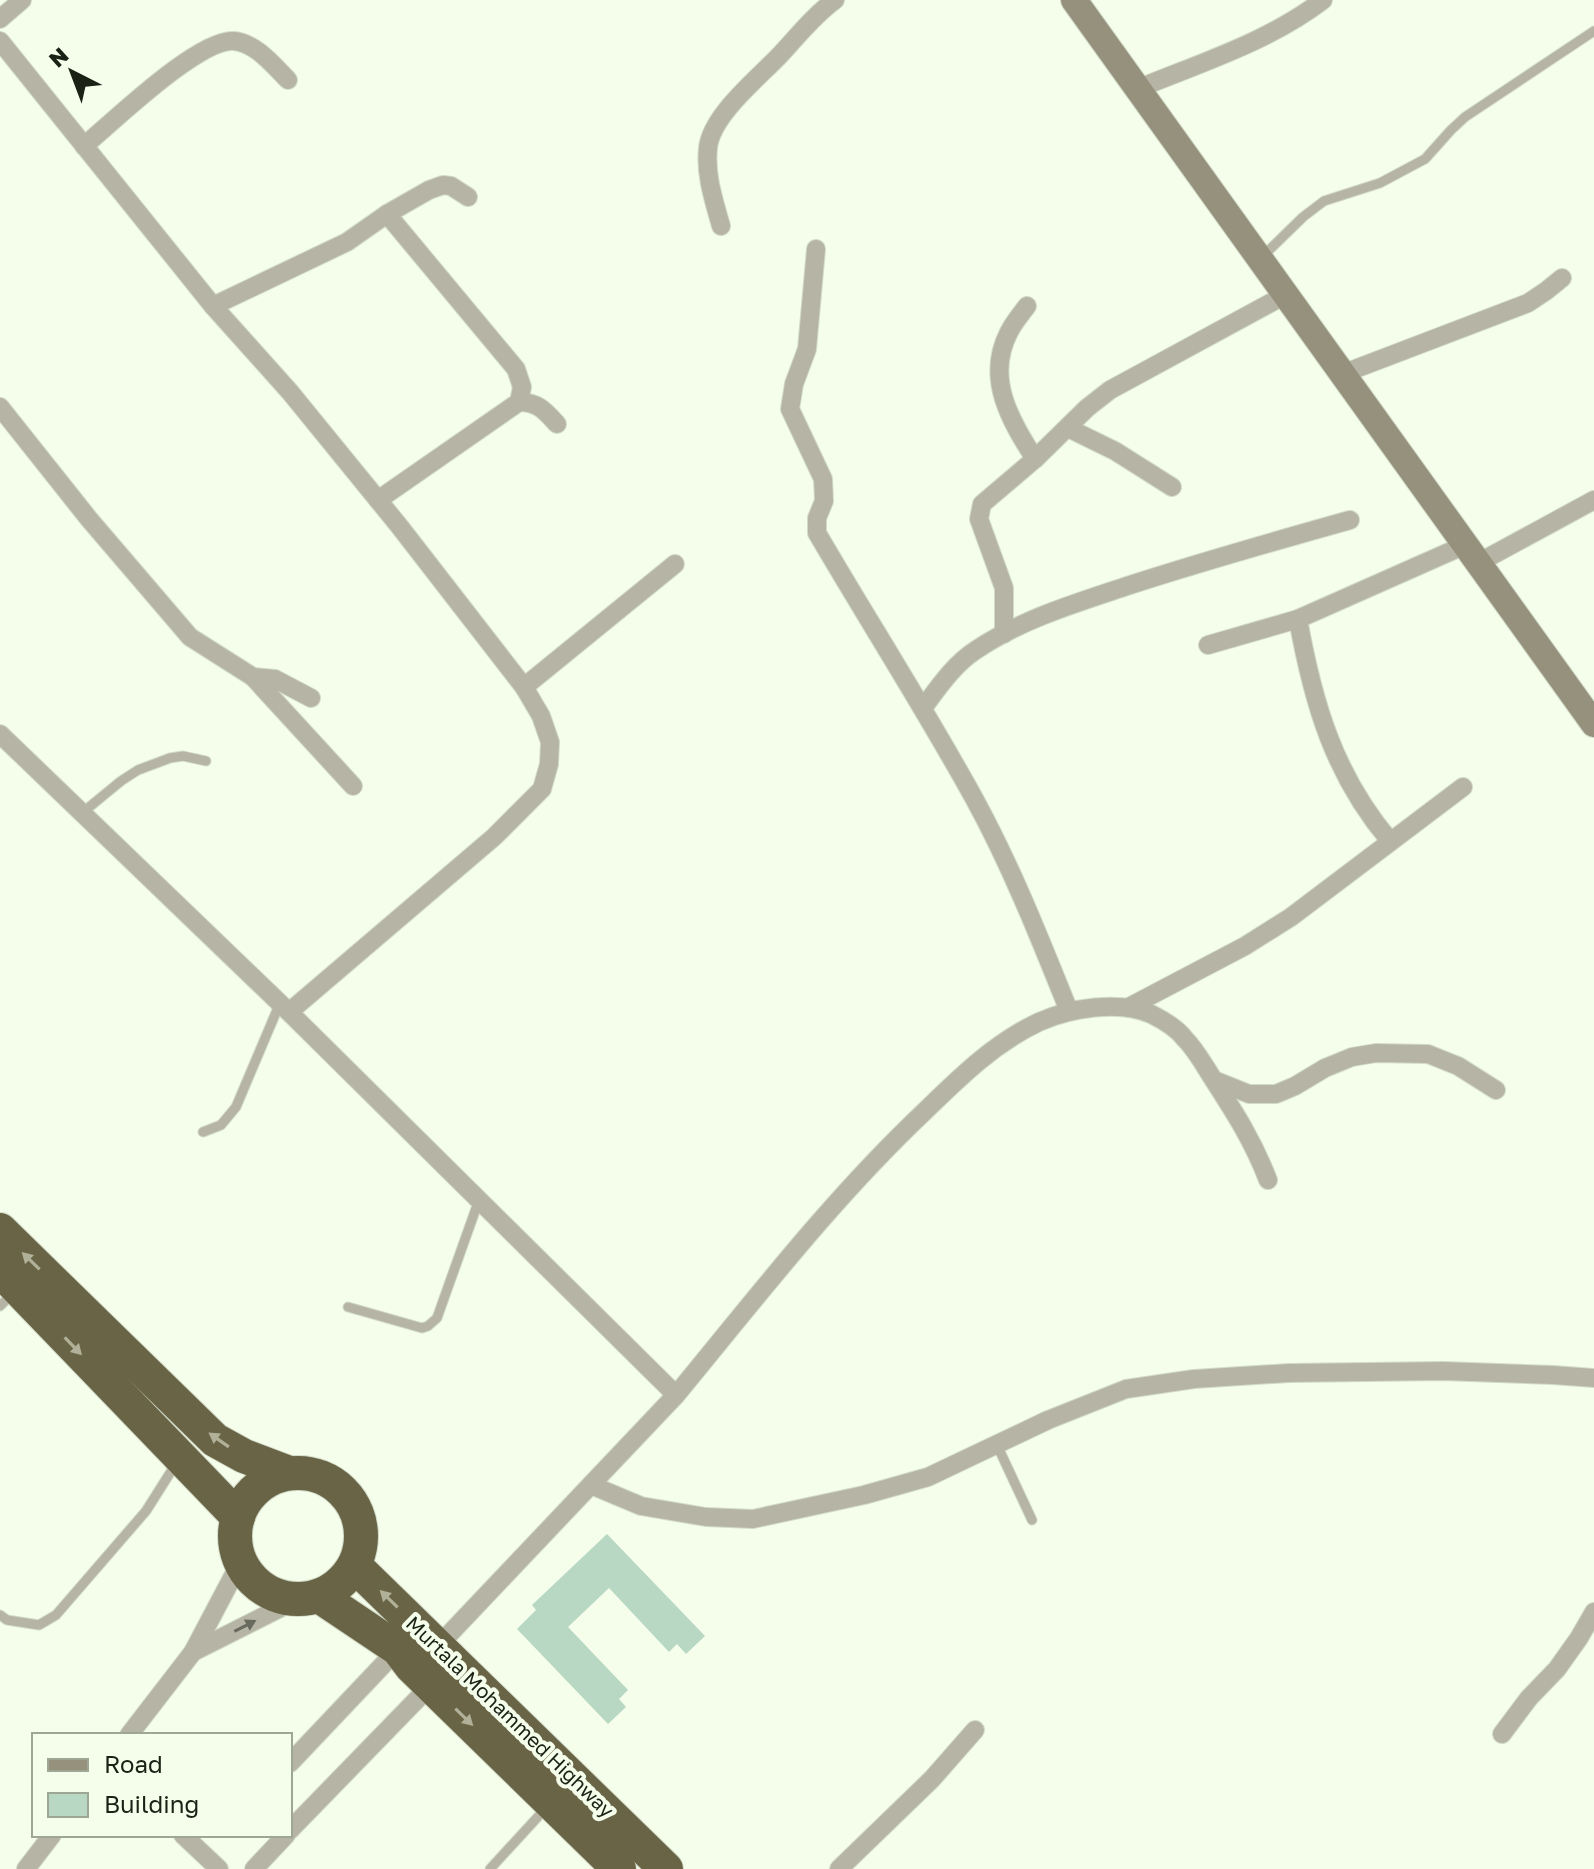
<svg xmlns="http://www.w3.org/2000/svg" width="1594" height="1869" viewBox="0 0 1594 1869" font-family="'Golos Text',sans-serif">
	<rect width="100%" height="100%" fill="#f5feeb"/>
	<path fill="#b8d8c4" d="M607,1534L705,1636L686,1654L677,1644L669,1652L609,1588L568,1627L628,1690L619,1699L626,1707L608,1724L517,1629L536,1610L532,1605Z"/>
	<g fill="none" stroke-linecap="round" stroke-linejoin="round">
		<g stroke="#d2dbc9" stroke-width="11">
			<g id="lane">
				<path d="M1262,257L1303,217L1324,201L1380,183L1425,159L1451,130L1465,117L1594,31"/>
				<path d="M82,813L121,781L138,770L170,758L183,756L206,761"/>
				<path d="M203,1132L221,1125L236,1107L280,1003"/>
				<path d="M0,1306L13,1293"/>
				<path d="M348,1307L422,1328L428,1326L437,1318L479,1200"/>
				<path d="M997,1445L1032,1520"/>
				<path d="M0,1615L7,1620L39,1625L56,1615L146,1511L177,1462"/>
				<path d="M490,1869L546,1808"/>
			</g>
		</g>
		<g stroke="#d2dbc9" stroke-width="20">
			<g id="street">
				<path d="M0,19L22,0"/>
				<path d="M0,41L213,306L290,392L400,527L524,687L541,716L550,742L549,764L542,789L494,837L289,1012"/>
				<path d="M1137,89C1200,63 1268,42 1323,0"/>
				<path d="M84,146C113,122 199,38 234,41C256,43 274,66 288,80"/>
				<path d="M387,214L516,369L522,387L519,402"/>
				<path d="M721,226C714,201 705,175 708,148C711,116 757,79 779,56C797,37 813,16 835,0"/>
				<path d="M816,249L807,349L794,384L790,409L823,479L824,501L817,518V533C869,622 925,709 975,800C1012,868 1040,939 1069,1011"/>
				<path d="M213,306L347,242L387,214L429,190L443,185L451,186L468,197"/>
				<path d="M1027,306C1021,314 1014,322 1009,332C985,378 1010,420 1035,459"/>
				<path d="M1342,374L1528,303L1546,291L1562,278"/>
				<path d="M0,407L89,519L190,637L253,677L275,679L311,698"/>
				<path d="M1068,428L1115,451L1172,487"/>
				<path d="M378,500L519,402C538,402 545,411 557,424"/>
				<path d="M1478,563L1594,500"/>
				<path d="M1298,619C1313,703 1334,775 1390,841"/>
				<path d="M1004,634V588L979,519L982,504L1035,459L1087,408L1110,390L1285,295"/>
				<path d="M1208,645L1298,619L1465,545"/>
				<path d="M253,677L353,786"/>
				<path d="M524,687L675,564"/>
				<path d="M923,708C938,688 954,664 976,650C1022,619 1076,603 1127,586C1201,562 1275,541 1350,520"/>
				<path d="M0,734L289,1012L676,1395L438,1646"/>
				<path d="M1129,1007L1245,946L1291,917L1463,787"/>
				<path d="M1214,1080L1249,1094H1276L1295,1086L1325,1068L1352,1057L1376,1053L1428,1054L1458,1066L1496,1090"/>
				<path d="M676,1395C756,1298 833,1198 924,1112C959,1078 994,1043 1039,1022C1070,1008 1119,1000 1151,1014C1163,1020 1177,1028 1185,1039C1196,1050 1204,1065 1213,1079C1235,1113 1253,1141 1268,1180"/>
				<path d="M591,1485L641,1506L706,1517L753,1519L864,1495L928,1477L1048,1420L1126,1389L1194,1379L1289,1373L1443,1371L1553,1375L1594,1378"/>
				<path d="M193,1652L296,1600"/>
				<path d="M1502,1734L1529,1698L1557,1669L1579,1638L1594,1612"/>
				<path d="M129,1735L193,1652L240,1563"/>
				<path d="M290,1763L398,1649"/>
				<path d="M290,1830L431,1685"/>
				<path d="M183,1835L219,1869"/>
				<path d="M26,1869L52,1835"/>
				<path d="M254,1869L286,1835"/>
				<path d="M839,1869L932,1779L975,1730"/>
			</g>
		</g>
		<g stroke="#d2dbc9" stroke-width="28">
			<path id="secondary" d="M1074,0L1594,724"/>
		</g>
		<g stroke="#d2dbc9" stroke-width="36">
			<g id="highway">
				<path d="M0,1230L215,1440L244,1456L289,1473"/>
				<path d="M0,1270L238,1517"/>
				<circle cx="298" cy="1536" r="63"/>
				<path d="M355,1566L666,1869"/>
				<path d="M319,1596L398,1649L411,1666L619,1869"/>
			</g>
		</g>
		<use href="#lane" stroke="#b6b4a5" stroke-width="9"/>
		<use href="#street" stroke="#b6b4a5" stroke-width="18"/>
		<use href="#secondary" stroke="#95917c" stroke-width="26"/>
		<use href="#highway" stroke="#6a6446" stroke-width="34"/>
	</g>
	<defs><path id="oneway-solid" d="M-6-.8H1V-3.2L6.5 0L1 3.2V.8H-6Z" transform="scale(2)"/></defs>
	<g fill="#b0b198">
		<use href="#oneway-solid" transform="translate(31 1261) rotate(-136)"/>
		<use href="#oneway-solid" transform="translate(73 1346) rotate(46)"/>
		<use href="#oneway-solid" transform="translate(219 1440) rotate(-145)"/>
		<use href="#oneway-solid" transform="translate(389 1599) rotate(-136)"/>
		<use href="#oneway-solid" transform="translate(464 1717) rotate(44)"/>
	</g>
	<use fill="#696a5e" href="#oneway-solid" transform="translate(245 1626) rotate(-27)"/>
	<g text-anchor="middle" stroke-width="8" stroke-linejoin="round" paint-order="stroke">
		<g font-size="20" fill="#1c2116" stroke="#f5feeb">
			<text transform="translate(510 1717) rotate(44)" y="7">Murtala Mohammed Highway</text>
		</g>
	</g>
	<rect x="32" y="1733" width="260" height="104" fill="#f5feeb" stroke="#9ea696" stroke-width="2"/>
	<rect x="48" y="1759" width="40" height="12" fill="#95917c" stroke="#9ea696" stroke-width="2"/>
	<text x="104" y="1773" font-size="24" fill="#1c2116">Road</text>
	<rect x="48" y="1793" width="40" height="24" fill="#b8d8c4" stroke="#9ea696" stroke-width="2"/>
	<text x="104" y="1813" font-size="24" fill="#1c2116">Building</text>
	<g transform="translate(72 72) rotate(318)" stroke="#f5feeb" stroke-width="6" paint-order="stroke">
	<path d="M0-6L14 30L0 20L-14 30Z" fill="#1c2116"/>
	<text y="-12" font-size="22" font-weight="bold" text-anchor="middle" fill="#1c2116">N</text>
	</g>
</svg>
